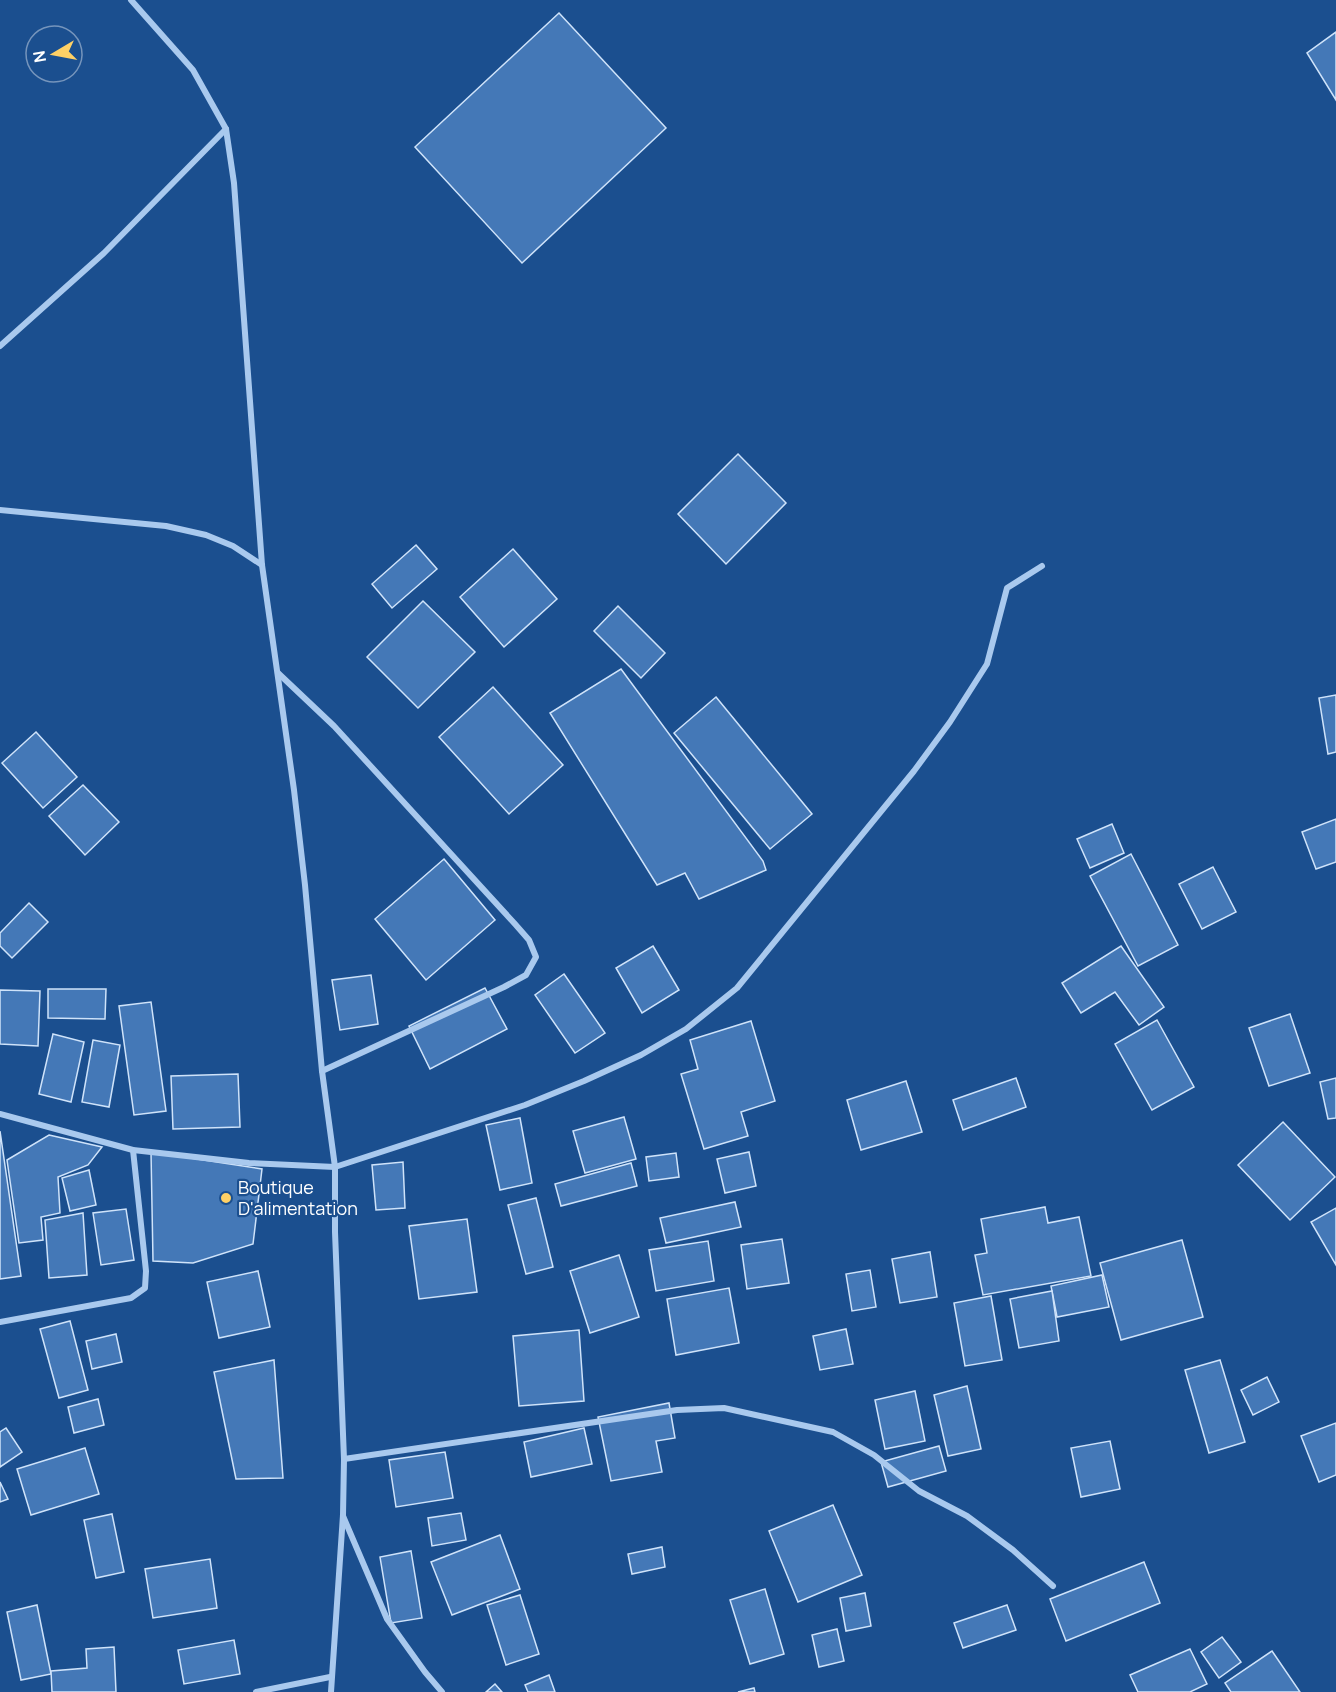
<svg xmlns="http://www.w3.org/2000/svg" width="1336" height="1692" viewBox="0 0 1336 1692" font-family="Manrope,sans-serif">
	<rect width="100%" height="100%" fill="#1b4f8f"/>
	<g fill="#4478b7" stroke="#cfe3fa" stroke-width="1.5">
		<path d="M559,13L666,128L522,263L415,147Z"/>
		<path d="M1336,32V100L1307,53Z"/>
		<path d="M738,454L786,503L726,564L678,514Z"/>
		<path d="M416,545L437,569L392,608L372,584Z"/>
		<path d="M513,549L557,599L504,647L460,597Z"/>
		<path d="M423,601L475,652L418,708L367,657Z"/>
		<path d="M618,606L665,653L641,678L594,631Z"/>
		<path d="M621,669L763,861L766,870L699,899L685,873L657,885L550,713Z"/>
		<path d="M493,687L563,765L509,814L439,737Z"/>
		<path d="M1336,695V752L1328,754L1319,698Z"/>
		<path d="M716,697L812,814L770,849L674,733Z"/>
		<path d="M36,732L77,777L43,808L2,763Z"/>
		<path d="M83,785L119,822L85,855L49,816Z"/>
		<path d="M1336,819V862L1316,869L1302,832Z"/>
		<path d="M1112,824L1124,853L1090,868L1077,839Z"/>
		<path d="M1131,854L1178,945L1138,966L1090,876Z"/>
		<path d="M444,859L495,920L426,980L375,919Z"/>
		<path d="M1213,867L1236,912L1202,929L1179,884Z"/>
		<path d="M29,903L48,922L12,958L0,946V933Z"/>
		<path d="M653,946L679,990L642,1013L616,968Z"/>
		<path d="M1121,946L1164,1007L1139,1025L1115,992L1081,1013L1062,983Z"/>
		<path d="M564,974L605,1033L575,1053L535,995Z"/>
		<path d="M371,975L378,1024L340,1030L332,980Z"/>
		<path d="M485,988L507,1029L430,1069L409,1026Z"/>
		<path d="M48,989H106L105,1019L48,1018Z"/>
		<path d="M0,990L40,991L38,1046L0,1044Z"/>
		<path d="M151,1002L166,1111L134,1115L119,1006Z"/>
		<path d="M1290,1014L1310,1073L1269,1086L1249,1028Z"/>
		<path d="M1157,1020L1194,1087L1152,1110L1115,1044Z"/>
		<path d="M751,1021L775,1101L741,1112L748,1136L704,1149L681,1074L698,1069L690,1040Z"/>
		<path d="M53,1034L84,1042L71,1102L39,1094Z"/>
		<path d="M93,1040L120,1045L109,1107L82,1102Z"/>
		<path d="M238,1074L240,1127L173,1129L171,1076Z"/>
		<path d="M1016,1078L1026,1107L963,1130L953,1100Z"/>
		<path d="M1336,1078V1118L1328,1119L1320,1082Z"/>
		<path d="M906,1081L922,1132L861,1150L847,1100Z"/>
		<path d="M624,1117L636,1159L585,1173L573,1131Z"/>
		<path d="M520,1118L532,1183L500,1190L486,1125Z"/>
		<path d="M1283,1122L1335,1177L1290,1220L1238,1165Z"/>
		<path d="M0,1131L21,1276L0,1279Z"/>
		<path d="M49,1135L102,1147L88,1165L58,1177L60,1213L41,1217L43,1240L19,1243L7,1160Z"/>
		<path d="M151,1152L262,1169L253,1244L193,1263L153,1261Z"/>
		<path d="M749,1152L756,1186L725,1193L717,1159Z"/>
		<path d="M676,1153L679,1177L649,1181L646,1157Z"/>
		<path d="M403,1162L405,1208L376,1210L372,1165Z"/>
		<path d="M631,1163L637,1186L561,1206L555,1184Z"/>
		<path d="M89,1170L96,1205L70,1211L62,1178Z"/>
		<path d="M536,1198L553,1267L526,1274L508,1205Z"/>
		<path d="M735,1202L741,1227L666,1243L660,1218Z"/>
		<path d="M1045,1207L1048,1223L1079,1217L1091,1276L983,1295L975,1255L987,1253L981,1219Z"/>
		<path d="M1336,1208V1265L1311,1222Z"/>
		<path d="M126,1209L134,1260L101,1265L93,1213Z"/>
		<path d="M83,1213L87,1275L49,1278L45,1220Z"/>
		<path d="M467,1219L477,1292L419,1299L409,1226Z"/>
		<path d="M782,1239L789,1283L747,1289L741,1245Z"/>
		<path d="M1182,1240L1203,1317L1121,1340L1100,1263Z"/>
		<path d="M708,1241L714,1281L656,1291L649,1250Z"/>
		<path d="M930,1252L937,1297L900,1303L892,1259Z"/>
		<path d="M619,1255L639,1317L590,1333L570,1271Z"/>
		<path d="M870,1270L876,1307L852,1311L846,1274Z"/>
		<path d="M258,1271L270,1327L219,1338L207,1282Z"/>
		<path d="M1102,1275L1109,1307L1057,1317L1051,1286Z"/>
		<path d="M729,1288L739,1343L676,1355L667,1299Z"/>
		<path d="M1052,1291L1059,1341L1019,1348L1010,1299Z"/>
		<path d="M991,1296L1002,1360L965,1366L954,1303Z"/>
		<path d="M70,1321L88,1390L59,1398L40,1329Z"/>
		<path d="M846,1329L853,1364L820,1370L813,1336Z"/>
		<path d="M579,1330L584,1401L519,1406L513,1336Z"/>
		<path d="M116,1334L122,1362L92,1369L86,1341Z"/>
		<path d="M274,1360L283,1478L236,1479L214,1372Z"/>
		<path d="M1220,1360L1245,1442L1209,1453L1185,1370Z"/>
		<path d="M1267,1377L1279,1402L1253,1415L1241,1390Z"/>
		<path d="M967,1386L981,1449L948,1456L934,1395Z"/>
		<path d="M915,1391L925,1441L885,1449L875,1400Z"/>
		<path d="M98,1399L104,1425L74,1433L68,1407Z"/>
		<path d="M669,1403L675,1438L656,1441L662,1472L611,1481L598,1417Z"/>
		<path d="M1336,1423V1475L1319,1482L1301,1436Z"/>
		<path d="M6,1428L22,1452L0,1467V1432Z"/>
		<path d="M584,1428L592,1464L531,1477L524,1442Z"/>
		<path d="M1110,1441L1120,1489L1081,1497L1071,1448Z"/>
		<path d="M939,1446L946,1471L888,1487L881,1462Z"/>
		<path d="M85,1448L99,1494L31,1515L17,1469Z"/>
		<path d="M445,1452L453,1498L396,1507L389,1460Z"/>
		<path d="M0,1482L8,1499L0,1502Z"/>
		<path d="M833,1505L862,1575L798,1602L769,1531Z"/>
		<path d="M461,1513L466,1540L432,1546L428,1518Z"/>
		<path d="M112,1514L124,1572L96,1578L84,1520Z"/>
		<path d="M500,1535L520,1589L452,1615L431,1562Z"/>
		<path d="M662,1547L665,1567L632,1574L628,1554Z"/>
		<path d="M411,1551L422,1618L391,1623L380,1557Z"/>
		<path d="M210,1559L217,1608L153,1618L145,1569Z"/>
		<path d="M1144,1562L1160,1603L1066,1641L1050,1599Z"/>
		<path d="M765,1589L784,1654L750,1664L730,1600Z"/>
		<path d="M865,1593L871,1626L846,1631L840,1598Z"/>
		<path d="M520,1595L539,1654L506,1665L487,1605Z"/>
		<path d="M37,1605L51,1674L21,1680L7,1612Z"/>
		<path d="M1007,1605L1016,1630L963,1648L954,1623Z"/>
		<path d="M837,1629L844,1661L819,1667L812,1635Z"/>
		<path d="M1222,1637L1241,1662L1219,1678L1201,1652Z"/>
		<path d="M234,1640L240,1674L184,1684L178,1650Z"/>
		<path d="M114,1647L116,1692H52L51,1671L87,1668L86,1649Z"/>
		<path d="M1190,1649L1207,1684L1190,1692H1138L1130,1675Z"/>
		<path d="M1272,1651L1300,1692H1231L1225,1683Z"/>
		<path d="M549,1675L555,1692H528L525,1685Z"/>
		<path d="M495,1684L502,1692H486Z"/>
		<path d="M754,1688L755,1692H738Z"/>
	</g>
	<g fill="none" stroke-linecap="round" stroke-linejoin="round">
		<g stroke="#a9c9ee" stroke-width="6">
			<path d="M131,0L193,70L226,129L234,183L262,565L294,790L305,885L322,1071L335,1167V1232L344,1459L343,1515L331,1692"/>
			<path d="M0,346L104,253L226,129"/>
			<path d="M0,510L166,526L206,535L233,546L262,565"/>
			<path d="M278,673L334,726L515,924L529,940L536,957L526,975L504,987L322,1071"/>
			<path d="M0,1114L133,1150L249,1163L335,1167L525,1105L584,1081L641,1055L686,1029L737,988L914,771L950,722L987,664L1007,588L1042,566"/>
			<path d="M0,1322L131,1298L145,1288L146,1271L133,1150"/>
			<path d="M344,1459L677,1410L724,1408L833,1432L874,1455L919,1491L967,1516L1013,1550L1053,1586"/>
			<path d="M343,1516L387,1619L425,1672L442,1692"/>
			<path d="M256,1692L330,1677"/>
		</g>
	</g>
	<circle fill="#ffd166" stroke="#1b4f8f" stroke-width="2" cx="226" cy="1198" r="6"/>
	<g text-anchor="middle" stroke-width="4.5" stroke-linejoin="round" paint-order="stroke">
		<g font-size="18" fill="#fff" stroke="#1b4f8f" text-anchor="start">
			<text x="238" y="1194">Boutique<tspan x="238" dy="21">D'alimentation</tspan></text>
		</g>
	</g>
	<g transform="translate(54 54) rotate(260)"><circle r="28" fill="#1b4f8f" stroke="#7695bc" stroke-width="1.5"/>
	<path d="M0-4.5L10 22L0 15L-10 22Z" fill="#ffd166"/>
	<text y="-9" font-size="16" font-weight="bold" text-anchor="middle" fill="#ffffff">N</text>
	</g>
</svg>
